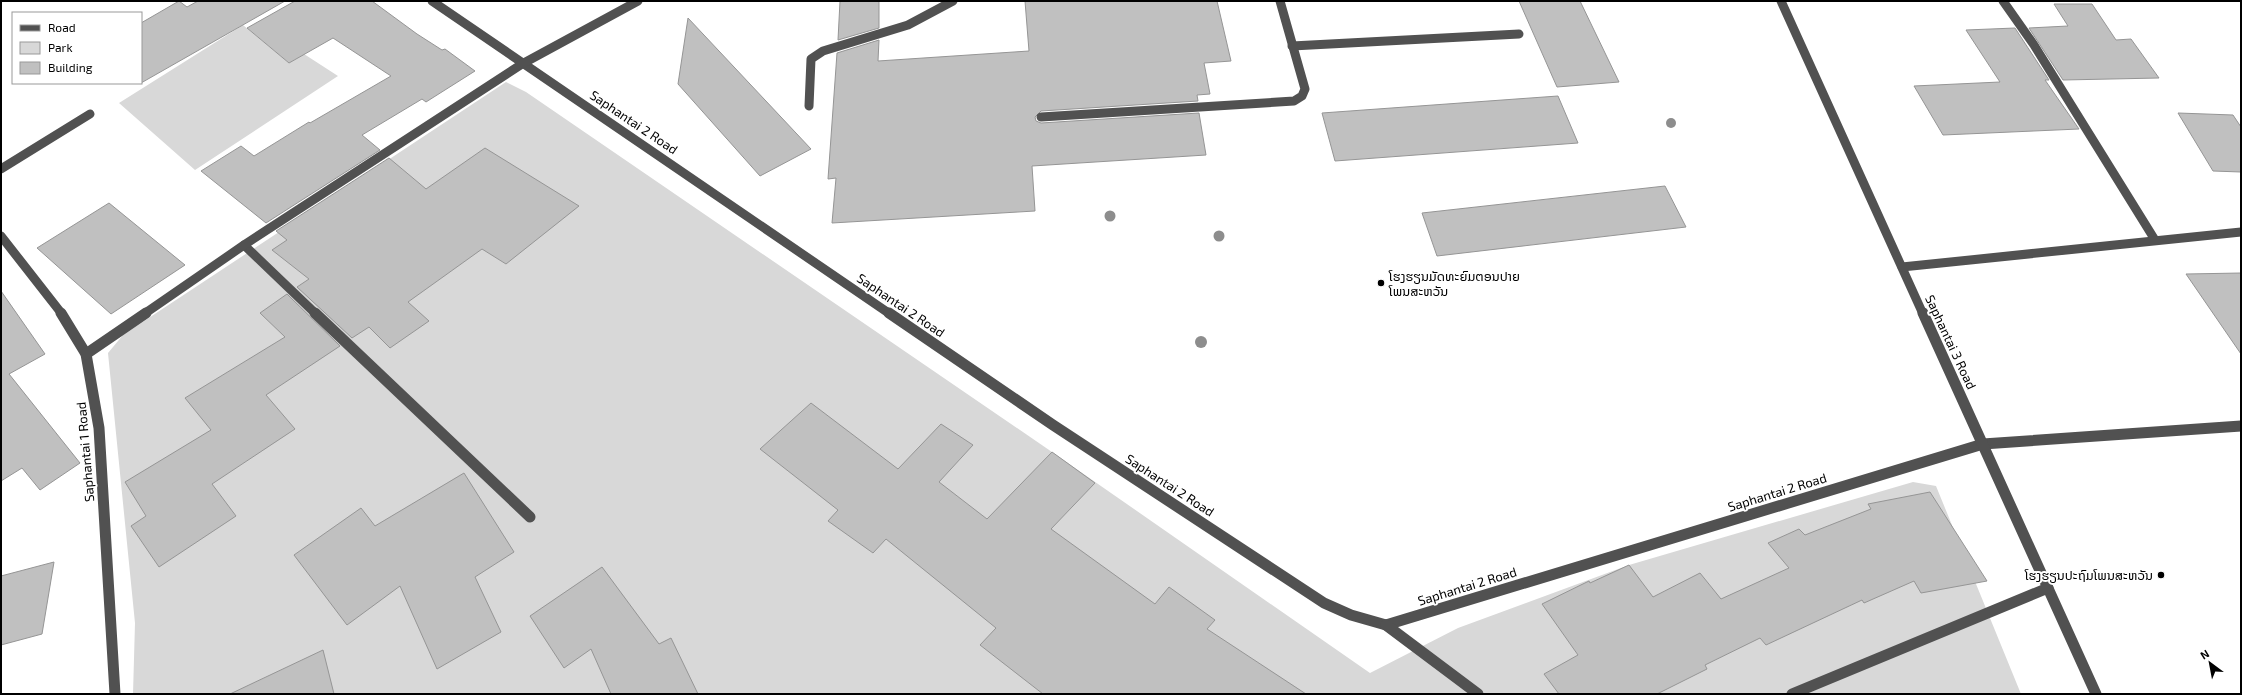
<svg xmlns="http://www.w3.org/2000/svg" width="2242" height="695" viewBox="0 0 2242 695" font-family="'Exo 2','Noto Sans Lao',sans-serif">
	<rect width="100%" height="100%" fill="#fff"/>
	<g fill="#d8d8d8">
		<path d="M243,25L289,63L304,54L338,76L195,170L119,103Z"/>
		<path d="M506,82L526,92L1052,452L1370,673L1458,628L1629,565L1913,482L1936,486L2021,694H133L135,623L108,353L123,335Z"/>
	</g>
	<g fill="#c0c0c0" stroke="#959595">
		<path d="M179,1L187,7L198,1H285L141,83V23Z"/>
		<path d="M295,1H372L417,34L442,50L445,49L475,71L426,102L422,99L362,135L380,150L266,223L201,171L241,146L254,156L309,122L310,123L391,76L333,38L289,63L247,28Z"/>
		<path d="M840,1H879V28L838,40Z"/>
		<path d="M1025,1H1217L1231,61L1204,63L1210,94L1197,95L1198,101L1041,111L1035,117L1036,121L1041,123L1199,113L1206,155L1032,166L1035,211L832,223L836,178L828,179L837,53L879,40L878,61L1029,51Z"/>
		<path d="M1519,1H1580L1619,82L1557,87Z"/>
		<path d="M2054,4H2092L2116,40L2131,39L2159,78L2063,80L2029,28L2068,26Z"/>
		<path d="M688,18L811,149L760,176L678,84Z"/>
		<path d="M2015,28L2049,80H2045L2079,129L1943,135L1914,86L2000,82L1966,30Z"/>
		<path d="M1558,96L1578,143L1335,161L1322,113Z"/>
		<path d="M2178,113L2233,115L2241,127V172L2213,171Z"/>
		<path d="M485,148L579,206L506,264L482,249L408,302L429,321L390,348L369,327L352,338L297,287L309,279L272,250L287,240L276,231L389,158L426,189Z"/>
		<path d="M1665,186L1686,227L1437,256L1422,213Z"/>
		<path d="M109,203L185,265L111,314L37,248Z"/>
		<path d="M2241,273V354L2186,274Z"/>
		<path d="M1,291L45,354L9,374L80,463L40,490L22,468L1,481Z"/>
		<path d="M287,294L340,346L266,395L295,429L212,484L236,516L159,567L131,526L146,516L125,482L211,430L185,398L285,337L260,313Z"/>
		<path d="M811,403L898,469L941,424L973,445L939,482L987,519L1052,452L1095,483L1051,529L1155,604L1169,587L1215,620L1207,629L1306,694H1043L980,645L996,628L886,539L873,553L828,521L838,510L760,449Z"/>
		<path d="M464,473L514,552L475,577L501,632L437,669L400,586L347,625L294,555L361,508L375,526Z"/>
		<path d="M1930,492L1987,581L1921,593L1914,581L1864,603L1862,600L1766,645L1760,638L1705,665L1707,669L1657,694H1559L1544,674L1578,655L1542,604L1589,581L1590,583L1629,565L1653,597L1700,573L1721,599L1789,568L1768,543L1799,529L1805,535L1871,509L1868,504Z"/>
		<path d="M54,562L42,634L1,645V576Z"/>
		<path d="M602,567L659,644L671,638L698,694H611L591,649L564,668L530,616Z"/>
		<path d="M323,650L334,694H230Z"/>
	</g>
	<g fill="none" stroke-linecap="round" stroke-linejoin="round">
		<g stroke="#515151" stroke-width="9">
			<path d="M432,1L890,314"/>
			<path d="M1781,1L1923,314"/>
			<path d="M2003,1L2034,45L2155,240"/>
			<path d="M1292,46L1519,34"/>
			<path d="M809,106L811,59L823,51L908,25L953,1"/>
			<path d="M1041,117L1294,101L1302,96L1305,89L1280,1"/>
			<path d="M1,169L90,114"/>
			<path d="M1,236L62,314"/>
			<path d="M244,245L316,314"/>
			<path d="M1902,267L2241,232"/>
			<path d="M144,314L244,245L522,64L638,1"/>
		</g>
		<g stroke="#515151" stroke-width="11">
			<path d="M61,313L86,354L99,428L115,694"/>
			<path d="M315,313L530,517"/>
			<path d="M889,313L1053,425L1324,603L1351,615L1386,625L1983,444L2241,426"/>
			<path d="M1923,313L2096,694"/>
			<path d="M86,354L146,313"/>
			<path d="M1386,625L1478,694"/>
			<path d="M1792,694L2048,588"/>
		</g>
	</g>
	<g fill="#8d8d8d">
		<circle cx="1671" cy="123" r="5"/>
		<circle cx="1110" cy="216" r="5.5"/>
		<circle cx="1219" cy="236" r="5.5"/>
		<circle cx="1201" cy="342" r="6"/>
	</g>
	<g fill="#000" stroke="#fff" stroke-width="1.5">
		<circle cx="1381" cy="283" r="4"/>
		<circle cx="2161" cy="575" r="4"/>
	</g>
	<g text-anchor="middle" stroke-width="4" stroke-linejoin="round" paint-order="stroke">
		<g font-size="13" fill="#000" stroke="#fff">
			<text transform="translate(634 122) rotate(34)" y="5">Saphantai 2 Road</text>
			<text transform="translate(901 305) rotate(34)" y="5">Saphantai 2 Road</text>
			<text transform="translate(1951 342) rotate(65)" y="5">Saphantai 3 Road</text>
			<text transform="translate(85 452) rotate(-95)" y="5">Saphantai 1 Road</text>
			<text transform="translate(1170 485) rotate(33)" y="5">Saphantai 2 Road</text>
			<text transform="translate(1777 492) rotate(-17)" y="5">Saphantai 2 Road</text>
			<text transform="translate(1467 586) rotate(-17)" y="5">Saphantai 2 Road</text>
		</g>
		<g font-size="13" fill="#000" stroke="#fff" text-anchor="start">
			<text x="1389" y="281">ໂຮງຮຽນມັດທະຍົມຕອນປາຍ<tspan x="1389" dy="15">ໂພນສະຫວັນ</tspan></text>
			<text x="2153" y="580" text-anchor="end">ໂຮງຮຽນປະຖົມໂພນສະຫວັນ</text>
		</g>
	</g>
	<rect width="2242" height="695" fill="none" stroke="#000000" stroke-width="4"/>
	<rect x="12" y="12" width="130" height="72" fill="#ffffff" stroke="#999999"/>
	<rect x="20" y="25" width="20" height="6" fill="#515151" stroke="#999999"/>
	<text x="48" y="32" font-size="12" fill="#000000">Road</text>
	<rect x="20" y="42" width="20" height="12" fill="#d8d8d8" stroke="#999999"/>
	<text x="48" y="52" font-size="12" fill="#000000">Park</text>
	<rect x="20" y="62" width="20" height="12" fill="#c0c0c0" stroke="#999999"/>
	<text x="48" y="72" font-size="12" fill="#000000">Building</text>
	<g transform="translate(2210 663) rotate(328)" stroke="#ffffff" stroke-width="3" paint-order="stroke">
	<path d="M0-3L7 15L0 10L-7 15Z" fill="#000000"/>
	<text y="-6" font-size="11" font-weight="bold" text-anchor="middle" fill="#000000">N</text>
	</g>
</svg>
